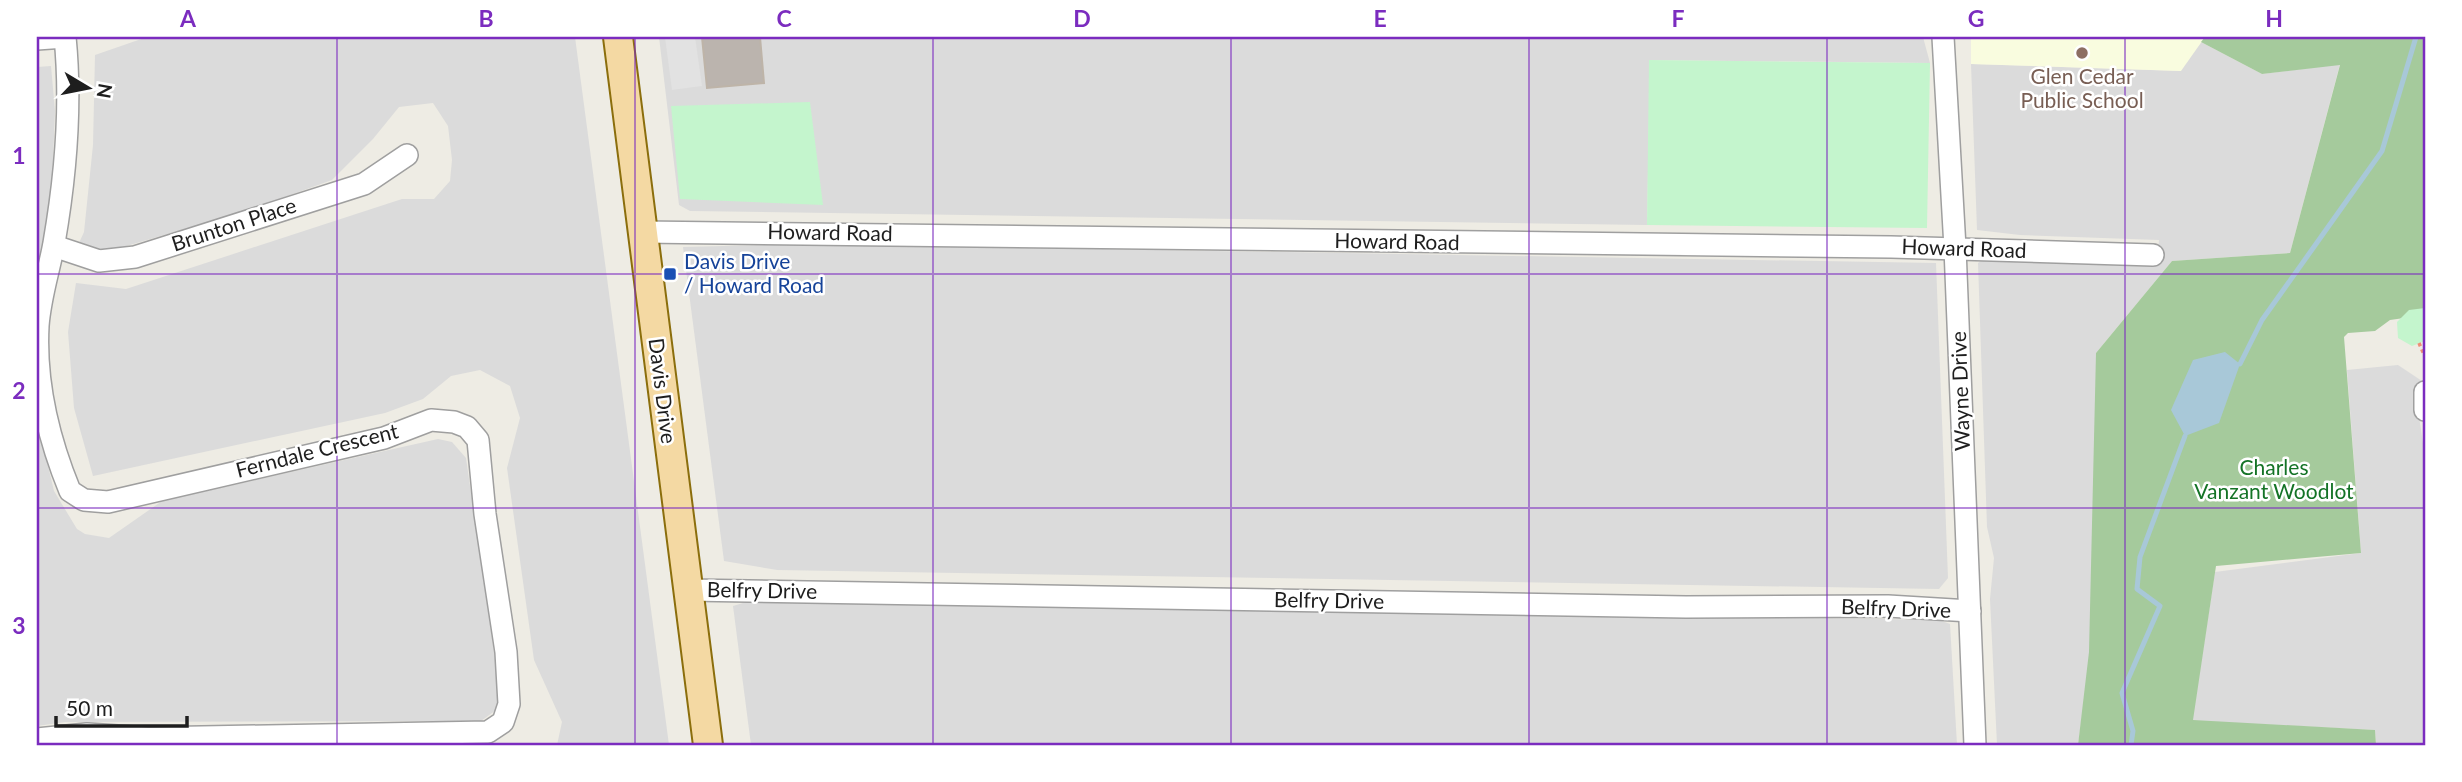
<svg xmlns="http://www.w3.org/2000/svg" width="2462" height="782" viewBox="0 0 2462 782" font-family="Lato,sans-serif">
	<rect width="100%" height="100%" fill="#eeece4"/>
	<g fill="#dbdbdb">
		<path d="M147,37H575L669,745H557L562,722L534,660L507,468L520,418L510,386L480,370L451,376L423,399L385,413L93,476L74,408L68,332L76,283L126,289L402,199H434L450,181L452,160L448,126L433,103L399,107L373,139L332,180L246,211L106,252L79,243L84,232L93,145L95,55Z"/>
		<path d="M659,37H1923L1930,63L1650,60L1647,225L690,211L679,205Z"/>
		<path d="M2201,42L2262,74L2340,64L2290,253L2172,261L2096,353L2198,550L2082,716L2078,745H1997L1990,599L1994,558L1987,527L1978,263L1987,256L2157,266L2159,240L2020,235L1977,230L1971,64L2180,71Z"/>
		<path d="M51,66L55,111L52,188L37,279V67Z"/>
		<path d="M800,244L1936,263L1948,578L1939,589L777,570L724,561L683,247Z"/>
		<path d="M2398,365L2422,381L2417,403L2425,457V745H2376L2375,730L2192,721L2215,572L2361,553L2347,370Z"/>
		<path d="M37,420L54,491L77,529L85,534L109,538L162,501L438,439L452,442L466,458L500,694L496,710L481,721L65,722L37,726Z"/>
		<path d="M753,600L1939,620L1950,624L1957,745H751L733,606Z"/>
	</g>
	<path fill="#f9fcdf" d="M1971,37H2205L2181,71L1971,64Z"/>
	<path fill="#a5ca9c" d="M2205,37H2425V315L2390,320L2375,331L2348,333L2344,337L2361,553L2216,566L2193,720L2375,730L2376,745H2078L2089,652L2096,353L2172,261L2290,253L2340,65L2262,74L2201,42Z"/>
	<g fill="#c4f5cd">
		<path d="M1649,60L1930,63L1927,228L1647,225Z"/>
		<path d="M810,102L823,205L680,199L671,106Z"/>
		<path d="M2425,308V341L2412,346L2398,338L2397,322L2409,310Z"/>
	</g>
	<path fill="#e2e2e2" d="M665,37H695L702,86L672,90Z"/>
	<path fill="#a8c8d8" d="M2225,352L2240,364L2219,423L2185,436L2171,410L2193,360Z"/>
	<g fill="none" stroke-linecap="round" stroke-linejoin="round">
		<g stroke="#a8c8d8" stroke-width="5">
			<path d="M2240,364L2262,320L2382,151L2416,37"/>
			<path d="M2131,745L2133,731L2122,693L2160,606L2137,589L2140,557L2185,436"/>
		</g>
	</g>
	<path fill="#bbb4ae" stroke="#beb4a8" stroke-width="2" d="M702,37H760L764,83L707,88Z"/>
	<g fill="none" stroke-linecap="round" stroke-linejoin="round">
		<g stroke="#9f9f9f" stroke-width="24">
			<g id="minor">
				<path d="M1943,37L1955,248L1975,745"/>
				<path d="M37,39L65,37"/>
				<path d="M642,232L1891,247L2153,255"/>
				<path d="M54,246L99,261L135,257L364,184L407,155"/>
				<path d="M2425,392V410"/>
				<path d="M688,590L1686,607L1888,606L1970,611"/>
				<path d="M37,739L87,734L148,738L488,732L503,722L509,704L506,652L485,514L478,440L467,427L454,422L431,420L384,438L108,502L84,500L70,491C49,440 35,382 38,326C40,297 49,271 54,243C66,174 72,107 65,37"/>
			</g>
		</g>
		<g stroke="#8b6e0c" stroke-width="32">
			<path id="major" d="M618,37L708,745"/>
		</g>
		<path stroke="#ee8e75" stroke-width="3.5" stroke-dasharray="3.5 3.5" stroke-linecap="butt" d="M2419,343L2425,357"/>
		<use href="#minor" stroke="#fff" stroke-width="21"/>
		<use href="#major" stroke="#f4d9a3" stroke-width="28"/>
	</g>
	<path fill="none" stroke="#7b2cbf" stroke-width="2" stroke-opacity="0.55" d="M337,37V745M635,37V745M933,37V745M1231,37V745M1529,37V745M1827,37V745M2125,37V745M37,274H2425M37,508H2425"/>
	<circle fill="#8d6e63" stroke="#fff" stroke-width="2.5" cx="2082" cy="53" r="7"/>
	<rect fill="#1a4fb4" stroke="#fff" stroke-width="2.5" x="663" y="267" width="14" height="14" rx="3.5"/>
	<g text-anchor="middle" stroke-width="5" stroke-linejoin="round" paint-order="stroke">
		<g font-size="21" fill="#785e54" stroke="#fff">
			<text x="2082" y="84">Glen Cedar<tspan x="2082" dy="24">Public School</tspan></text>
		</g>
		<g font-size="21" fill="#1e1e1e" stroke="#fff">
			<text transform="translate(234 225) rotate(-18)" y="7">Brunton Place</text>
			<text transform="translate(830 233) rotate(1)" y="7">Howard Road</text>
			<text transform="translate(1397 242) rotate(1)" y="7">Howard Road</text>
			<text transform="translate(1964 249) rotate(2)" y="7">Howard Road</text>
			<text transform="translate(662 391) rotate(83)" y="7">Davis Drive</text>
			<text transform="translate(1961 391) rotate(-92)" y="7">Wayne Drive</text>
			<text transform="translate(317 451) rotate(-14)" y="7">Ferndale Crescent</text>
			<text transform="translate(762 591) rotate(1)" y="7">Belfry Drive</text>
			<text transform="translate(1329 601) rotate(1)" y="7">Belfry Drive</text>
			<text transform="translate(1896 609) rotate(2)" y="7">Belfry Drive</text>
		</g>
		<g font-size="21" fill="#164399" stroke="#fff" text-anchor="start">
			<text x="684" y="269">Davis Drive<tspan x="684" dy="24">/ Howard Road</tspan></text>
		</g>
		<g font-size="21" fill="#147326" stroke="#fff">
			<text x="2274" y="475">Charles<tspan x="2274" dy="24">Vanzant Woodlot</tspan></text>
		</g>
	</g>
	<rect width="2462" height="782" fill="none" stroke="#ffffff" stroke-width="77"/>
	<g transform="translate(88 88) rotate(100)" stroke="#ffffff" stroke-width="5" paint-order="stroke">
	<path d="M0-5L12 26L0 18L-12 26Z" fill="#1e1e1e"/>
	<text y="-10" font-size="19" font-weight="bold" text-anchor="middle" fill="#1e1e1e">N</text>
	</g>
	<path d="M56 716v10h131v-10" fill="none" stroke="#1e1e1e" stroke-width="3.5"/>
	<text x="66" y="716" font-size="21" fill="#1e1e1e" stroke="#ffffff" stroke-width="5" paint-order="stroke">50 m</text>
	<rect x="38" y="38" width="2386" height="706" fill="none" stroke="#7b2cbf" stroke-width="2.5"/>
	<g font-size="23" text-anchor="middle" font-weight="bold" fill="#7b2cbf">
		<text x="188" y="27">A</text>
		<text x="486" y="27">B</text>
		<text x="784" y="27">C</text>
		<text x="1082" y="27">D</text>
		<text x="1380" y="27">E</text>
		<text x="1678" y="27">F</text>
		<text x="1976" y="27">G</text>
		<text x="2274" y="27">H</text>
		<text x="19" y="164">1</text>
		<text x="19" y="399">2</text>
		<text x="19" y="634">3</text>
	</g>
</svg>
